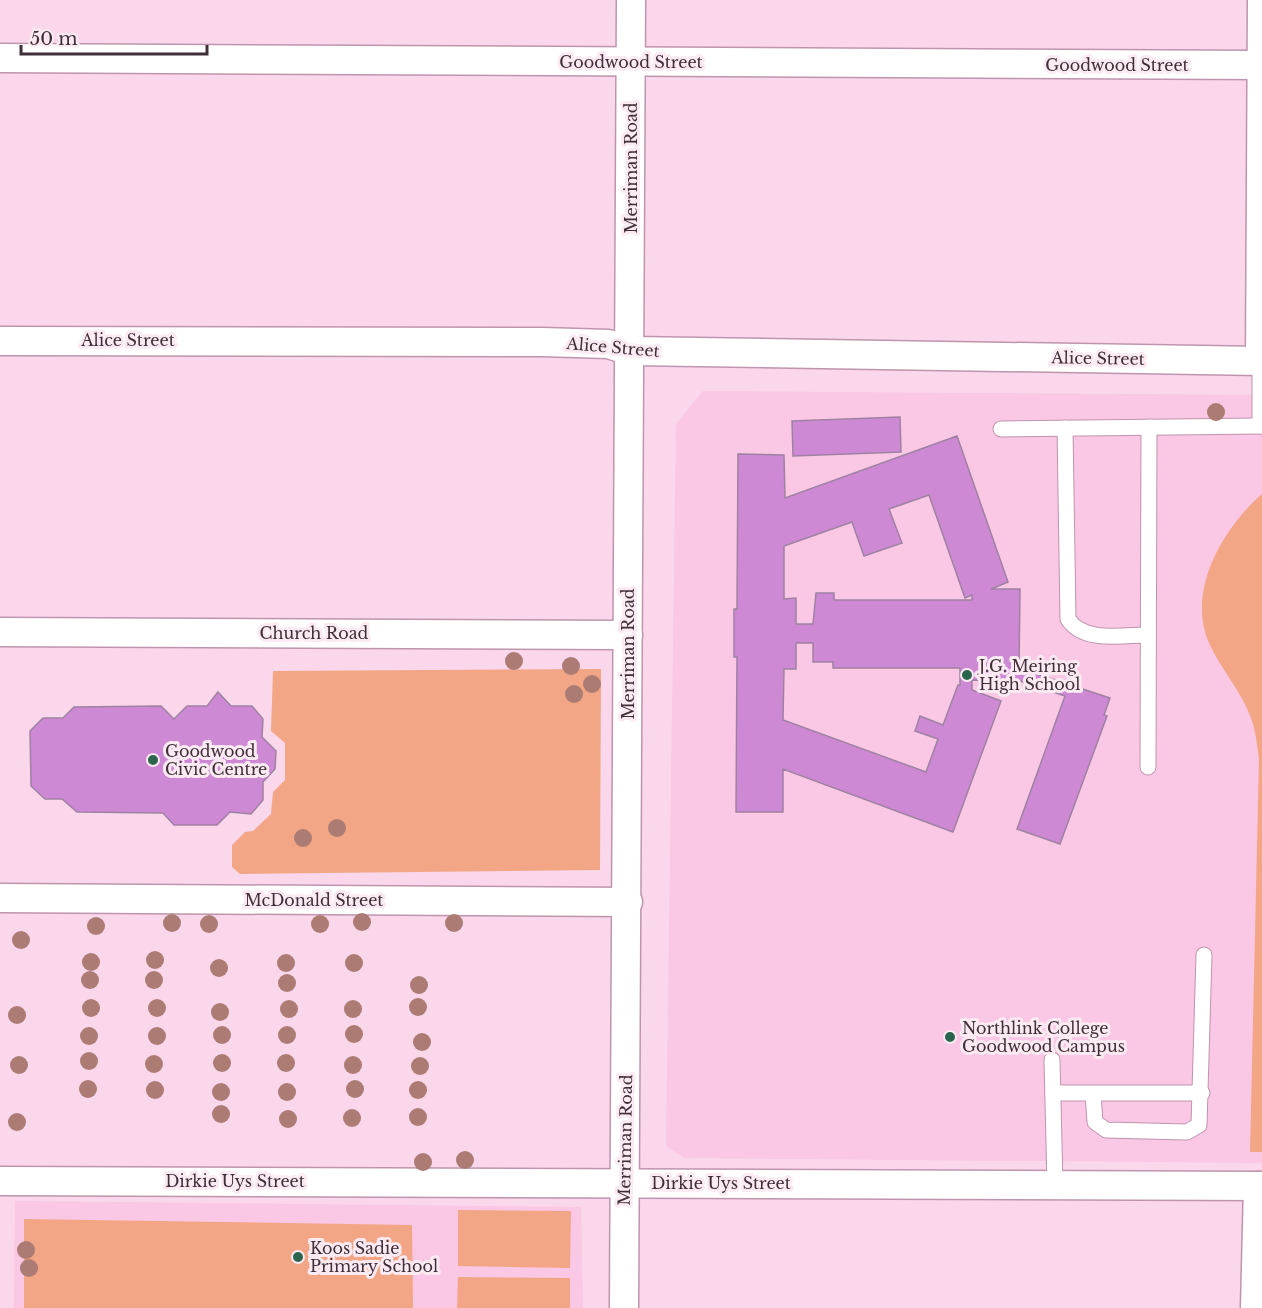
<svg xmlns="http://www.w3.org/2000/svg" width="1262" height="1308" viewBox="0 0 1262 1308" font-family="'Libre Baskerville',serif">
	<rect width="100%" height="100%" fill="#fad7ea"/>
	<g fill="#fac7e4">
		<path d="M703,391L1262,395V1163L684,1158L666,1146L676,424Z"/>
		<path d="M15,1201L581,1207L583,1308H14Z"/>
	</g>
	<g fill="#f3a686">
		<path d="M1262,494V1152H1250L1259,758C1257,746 1256,733 1252,721C1243,693 1222,671 1210,645C1185,592 1223,528 1262,494Z"/>
		<path d="M601,669L600,870L240,874L232,867V845L245,832L253,831L271,814L273,792L285,780V743L271,731L273,671Z"/>
		<path d="M458,1210L571,1211L570,1268L458,1266Z"/>
		<path d="M24,1219L412,1225L413,1308H24Z"/>
		<path d="M458,1277L570,1278V1308H457Z"/>
	</g>
	<g fill="#ce89d4" stroke="#9f82a2" stroke-width="1.5" fill-rule="evenodd">
		<path d="M900,417L901,452L793,456L792,421Z"/>
		<path d="M957,436L1008,582L991,589H1020L1019,668L1110,698L1104,715L1107,716L1060,844L1017,829L1065,696L1020,681L972,680V690L1001,701L953,832L783,769V812H736L737,657H734V609H737L738,454L784,455L785,498ZM929,495L965,598L972,595V600H834V593H816L813,624H796V598L784,599V546L852,522L864,556L902,543L889,509ZM796,643H813V662H833V668H960V685H958L943,725L920,716L915,731L938,739L926,772L783,720L784,669H796Z"/>
		<path d="M218,692L231,706H252L263,719L262,737L276,751L275,769L263,782V800L251,814L230,812L217,825H174L163,813L77,812L62,799H45L31,786L30,731L43,718H63L74,707L161,706L174,719L187,706H207Z"/>
	</g>
	<g fill="none" stroke-linecap="round" stroke-linejoin="round">
		<g stroke="#be95ac" stroke-width="17">
			<g id="service">
				<path d="M1260,361V426H1262"/>
				<path d="M1065,428L1068,619C1083,643 1123,635 1148,635"/>
				<path d="M1001,429L1260,426"/>
				<path d="M1148,767L1149,427"/>
				<path d="M1052,1060L1055,1185"/>
				<path d="M1053,1093H1202"/>
				<path d="M1093,1094L1095,1122L1106,1130L1187,1132L1199,1125L1204,955"/>
			</g>
		</g>
		<g stroke="#be95ac" stroke-width="31">
			<g id="minor">
				<path d="M0,58L1262,65"/>
				<path d="M0,341L542,342L608,344L631,351L1262,361"/>
				<path d="M1260,361L1262,0"/>
				<path d="M0,632L628,635"/>
				<path d="M0,898L628,902"/>
				<path d="M0,1181L1262,1186"/>
				<path d="M624,1308L631,0"/>
				<path d="M1255,1308L1258,1186"/>
			</g>
		</g>
		<use href="#service" stroke="#fff" stroke-width="15"/>
		<use href="#minor" stroke="#fff" stroke-width="28"/>
	</g>
	<g fill="#ac7b74">
		<circle cx="1216" cy="412" r="9"/>
		<circle cx="514" cy="661" r="9"/>
		<circle cx="571" cy="666" r="9"/>
		<circle cx="592" cy="684" r="9"/>
		<circle cx="574" cy="694" r="9"/>
		<circle cx="337" cy="828" r="9"/>
		<circle cx="303" cy="838" r="9"/>
		<circle cx="362" cy="922" r="9"/>
		<circle cx="172" cy="923" r="9"/>
		<circle cx="454" cy="923" r="9"/>
		<circle cx="209" cy="924" r="9"/>
		<circle cx="320" cy="924" r="9"/>
		<circle cx="96" cy="926" r="9"/>
		<circle cx="21" cy="940" r="9"/>
		<circle cx="155" cy="960" r="9"/>
		<circle cx="91" cy="962" r="9"/>
		<circle cx="286" cy="963" r="9"/>
		<circle cx="354" cy="963" r="9"/>
		<circle cx="219" cy="968" r="9"/>
		<circle cx="90" cy="980" r="9"/>
		<circle cx="154" cy="980" r="9"/>
		<circle cx="287" cy="983" r="9"/>
		<circle cx="419" cy="985" r="9"/>
		<circle cx="418" cy="1007" r="9"/>
		<circle cx="91" cy="1008" r="9"/>
		<circle cx="157" cy="1008" r="9"/>
		<circle cx="289" cy="1009" r="9"/>
		<circle cx="353" cy="1009" r="9"/>
		<circle cx="220" cy="1012" r="9"/>
		<circle cx="17" cy="1015" r="9"/>
		<circle cx="354" cy="1034" r="9"/>
		<circle cx="222" cy="1035" r="9"/>
		<circle cx="287" cy="1035" r="9"/>
		<circle cx="89" cy="1036" r="9"/>
		<circle cx="157" cy="1036" r="9"/>
		<circle cx="422" cy="1042" r="9"/>
		<circle cx="89" cy="1061" r="9"/>
		<circle cx="222" cy="1063" r="9"/>
		<circle cx="286" cy="1063" r="9"/>
		<circle cx="154" cy="1064" r="9"/>
		<circle cx="19" cy="1065" r="9"/>
		<circle cx="353" cy="1065" r="9"/>
		<circle cx="420" cy="1066" r="9"/>
		<circle cx="88" cy="1089" r="9"/>
		<circle cx="355" cy="1089" r="9"/>
		<circle cx="155" cy="1090" r="9"/>
		<circle cx="418" cy="1090" r="9"/>
		<circle cx="221" cy="1092" r="9"/>
		<circle cx="287" cy="1092" r="9"/>
		<circle cx="221" cy="1114" r="9"/>
		<circle cx="418" cy="1117" r="9"/>
		<circle cx="352" cy="1118" r="9"/>
		<circle cx="288" cy="1119" r="9"/>
		<circle cx="17" cy="1122" r="9"/>
		<circle cx="465" cy="1160" r="9"/>
		<circle cx="423" cy="1162" r="9"/>
		<circle cx="26" cy="1250" r="9"/>
		<circle cx="29" cy="1268" r="9"/>
	</g>
	<g fill="#2c654d" stroke="#fceaf3" stroke-width="2">
		<circle cx="967" cy="675" r="6"/>
		<circle cx="153" cy="760" r="6"/>
		<circle cx="950" cy="1037" r="6"/>
		<circle cx="298" cy="1257" r="6"/>
	</g>
	<g text-anchor="middle" stroke-width="6" stroke-linejoin="round" paint-order="stroke">
		<g font-size="16" fill="#402f39" stroke="#fceaf3">
			<text x="631" y="68">Goodwood Street</text>
			<text x="1117" y="71">Goodwood Street</text>
			<text transform="translate(631 168) rotate(-90)" y="6">Merriman Road</text>
			<text x="128" y="346">Alice Street</text>
			<text transform="translate(613 347) rotate(5)" y="6">Alice Street</text>
			<text transform="translate(1098 358) rotate(1)" y="6">Alice Street</text>
			<text x="314" y="639">Church Road</text>
			<text transform="translate(628 654) rotate(-90)" y="6">Merriman Road</text>
			<text x="314" y="906">McDonald Street</text>
			<text transform="translate(625 1140) rotate(-89)" y="6">Merriman Road</text>
			<text x="235" y="1187">Dirkie Uys Street</text>
			<text x="721" y="1189">Dirkie Uys Street</text>
		</g>
		<g font-size="16" fill="#402f39" stroke="#fceaf3" text-anchor="start">
			<text x="979" y="672">J.G. Meiring<tspan x="979" dy="18">High School</tspan></text>
			<text x="165" y="757">Goodwood<tspan x="165" dy="18">Civic Centre</tspan></text>
			<text x="962" y="1034">Northlink College<tspan x="962" dy="18">Goodwood Campus</tspan></text>
			<text x="310" y="1254">Koos Sadie<tspan x="310" dy="18">Primary School</tspan></text>
		</g>
	</g>
	<path d="M21 45v9h186v-9" fill="none" stroke="#402f39" stroke-width="3"/>
	<text x="30" y="45" font-size="18" fill="#402f39" stroke="#fceaf3" stroke-width="4.5" paint-order="stroke">50 m</text>
</svg>
